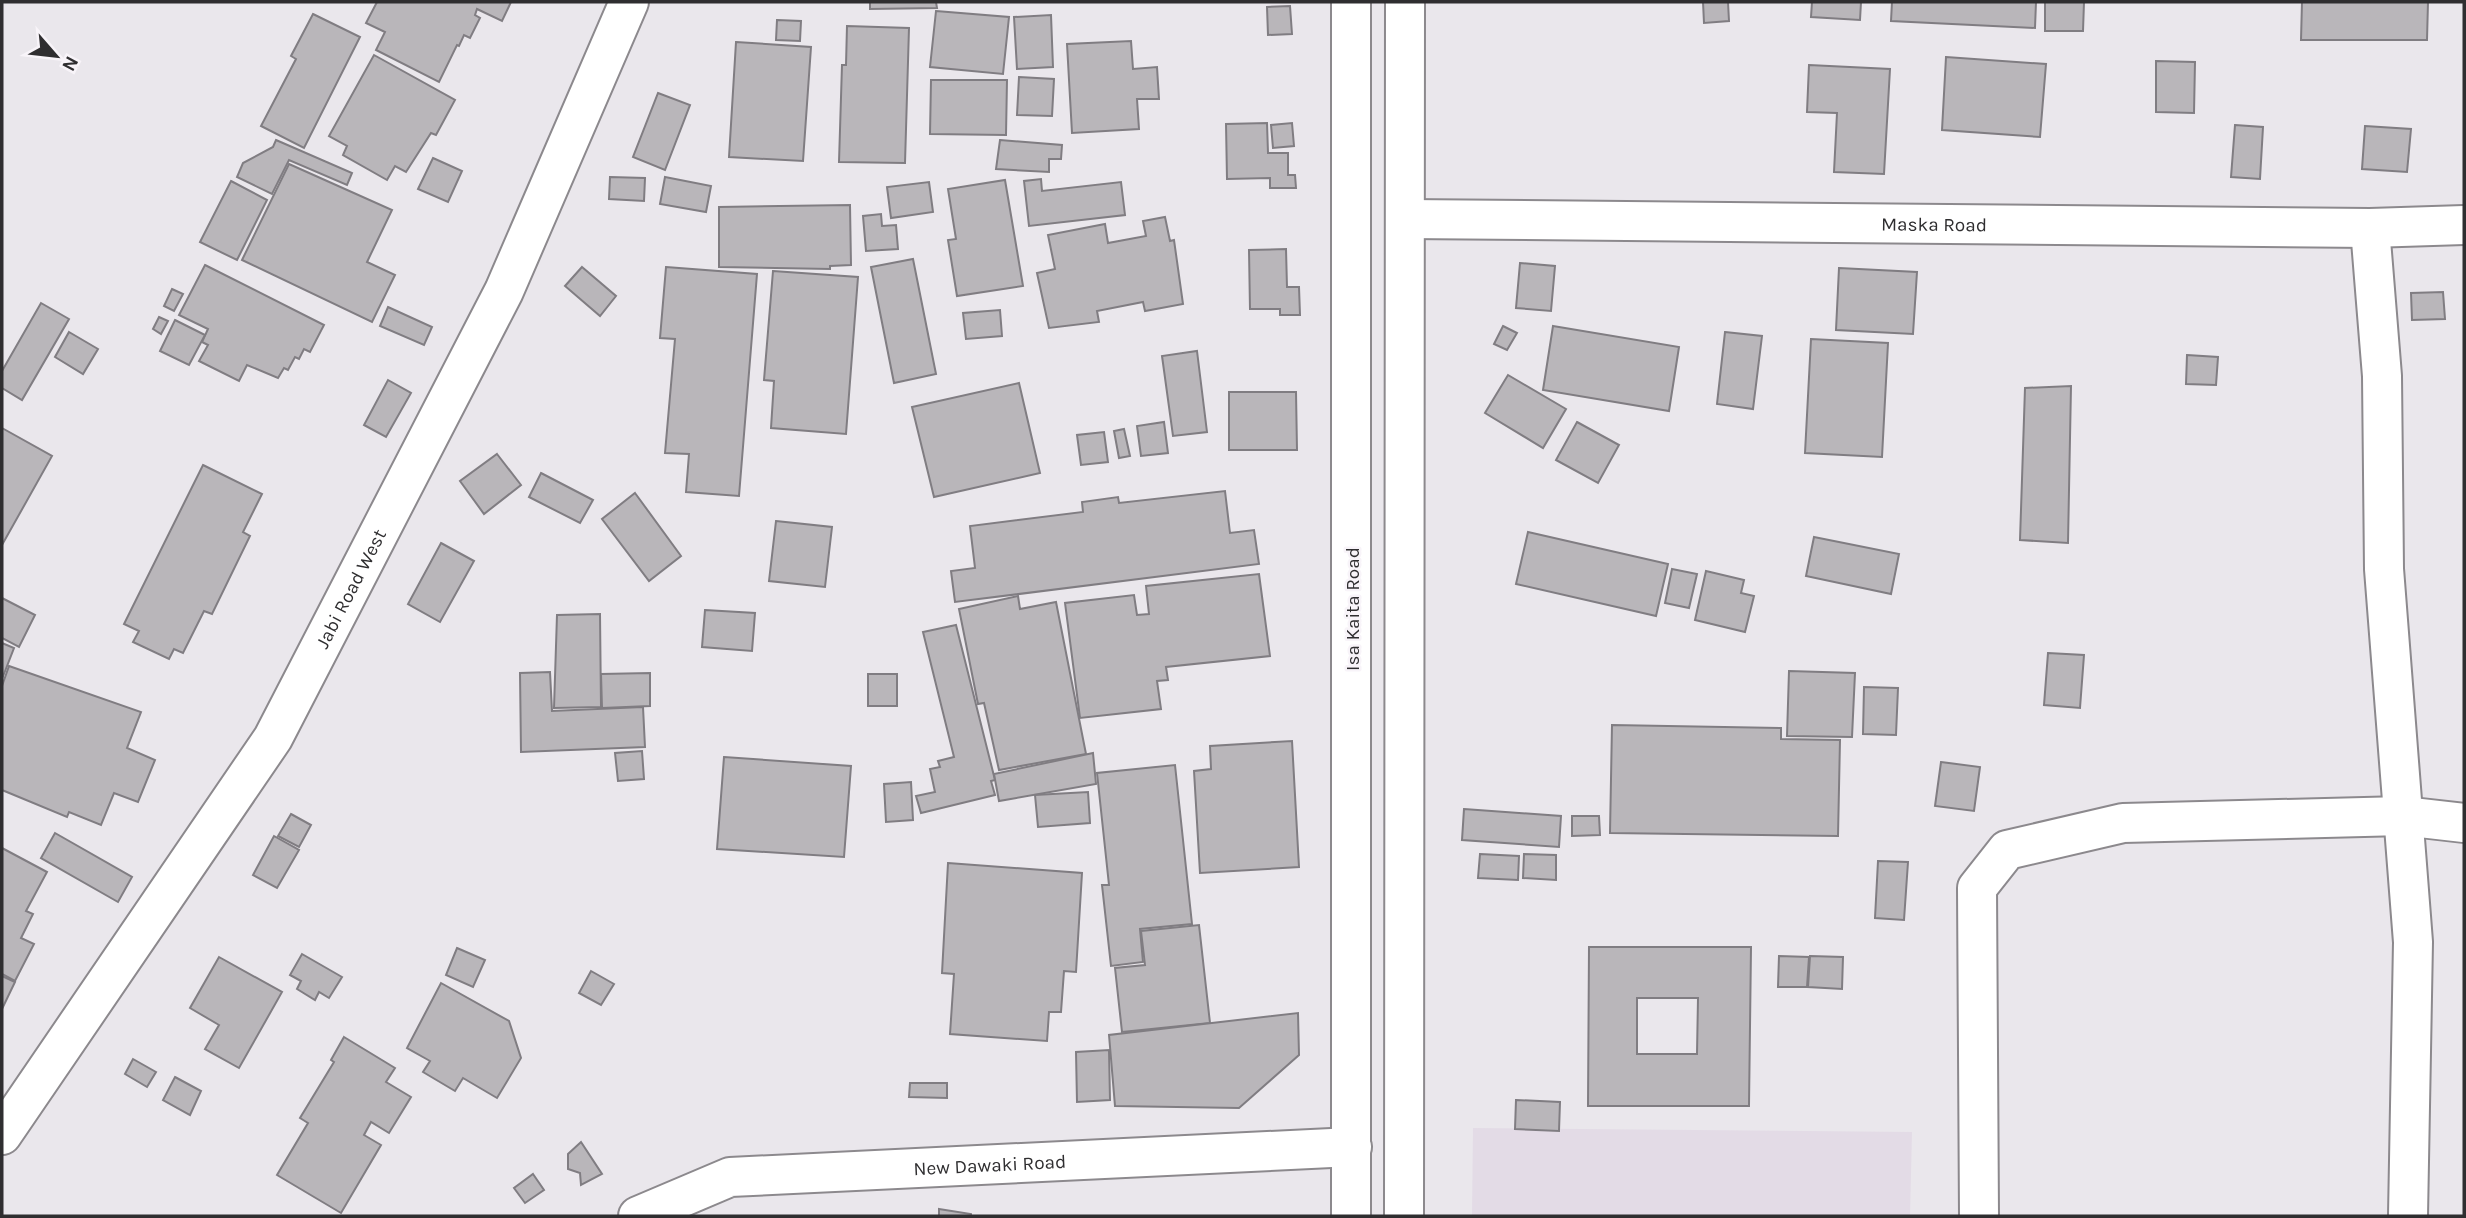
<svg xmlns="http://www.w3.org/2000/svg" width="2466" height="1218" viewBox="0 0 2466 1218" font-family="Karla,sans-serif">
	<rect width="100%" height="100%" fill="#eae7ec"/>
	<path fill="#e3dbe6" d="M1473,1128L1912,1132L1910,1216H1472Z"/>
	<g fill="#b9b6ba" stroke="#807d82" stroke-width="2" fill-rule="evenodd">
		<path d="M377,2H511L502,21L477,9L475,15L480,18L470,38L464,35L459,46L457,45L439,82L376,50L385,32L366,23Z"/>
		<path d="M870,2H936L937,8L870,9Z"/>
		<path d="M1703,2H1728L1729,21L1704,23Z"/>
		<path d="M1812,2H1861L1860,20L1811,17Z"/>
		<path d="M1892,2H2036L2035,28L1891,21Z"/>
		<path d="M2045,2H2084L2083,31H2045Z"/>
		<path d="M2302,2H2428L2427,40H2301Z"/>
		<path d="M1290,6L1292,34L1268,35L1267,7Z"/>
		<path d="M936,11L1009,17L1003,74L930,67Z"/>
		<path d="M313,14L360,37L304,148L261,126L296,59L291,56Z"/>
		<path d="M1051,15L1053,67L1017,69L1014,17Z"/>
		<path d="M777,20L801,21L800,41L776,40Z"/>
		<path d="M847,26L909,28L905,163L839,162L842,65H846Z"/>
		<path d="M1131,41L1133,69L1157,67L1159,99H1137L1139,129L1072,133L1067,44Z"/>
		<path d="M736,42L811,47L803,161L729,157Z"/>
		<path d="M374,55L455,100L436,135L431,133L406,172L395,166L387,180L343,155L347,146L329,136Z"/>
		<path d="M1946,57L2046,64L2040,137L1942,130Z"/>
		<path d="M2156,61L2195,62L2194,113L2156,112Z"/>
		<path d="M1809,65L1890,69L1884,174L1834,172L1837,113L1807,112Z"/>
		<path d="M1019,77L1054,79L1052,116L1017,115Z"/>
		<path d="M931,80H1007L1006,135L930,134Z"/>
		<path d="M658,93L690,105L665,170L633,157Z"/>
		<path d="M1267,123L1268,153H1288V175H1295L1296,188H1270V178L1227,179L1226,124Z"/>
		<path d="M1292,123L1294,146L1273,148L1271,125Z"/>
		<path d="M2235,125L2263,127L2260,179L2231,177Z"/>
		<path d="M2365,126L2411,129L2407,172L2362,169Z"/>
		<path d="M276,140L352,173L347,185L289,160L272,194L237,177L243,163L273,147Z"/>
		<path d="M1000,140L1062,145L1061,159H1049V172L996,169Z"/>
		<path d="M433,158L462,171L448,202L418,189Z"/>
		<path d="M289,164L392,210L367,262L395,275L372,322L242,260Z"/>
		<path d="M610,177L645,178L644,201L609,199Z"/>
		<path d="M665,177L711,186L706,212L660,204Z"/>
		<path d="M1041,179L1042,191L1121,182L1125,215L1029,226L1024,181Z"/>
		<path d="M1005,180L1023,286L957,296L948,240L956,239L948,189Z"/>
		<path d="M231,181L267,200L237,260L200,242Z"/>
		<path d="M929,182L933,212L891,218L887,187Z"/>
		<path d="M850,205L851,265L830,266V269L719,267V207Z"/>
		<path d="M881,214L882,226L896,225L898,249L866,251L863,216Z"/>
		<path d="M1165,217L1170,241L1174,240L1183,304L1145,311L1143,302L1097,311L1099,322L1049,328L1037,273L1055,269L1048,235L1105,224L1108,243L1146,236L1143,221Z"/>
		<path d="M1286,249L1287,287H1299L1300,315H1280V309H1250L1249,250Z"/>
		<path d="M913,259L936,374L894,383L871,267Z"/>
		<path d="M1520,263L1555,266L1551,311L1516,308Z"/>
		<path d="M205,265L324,325L310,352L304,349L299,359L295,357L288,370L284,368L278,378L247,365L239,381L199,361L208,345L202,342L208,329L179,315Z"/>
		<path d="M582,267L616,296L600,316L565,286Z"/>
		<path d="M666,267L757,274L739,496L686,492L689,454L665,453L675,339L660,338Z"/>
		<path d="M1839,268L1917,272L1913,334L1836,330Z"/>
		<path d="M773,271L858,277L846,434L771,428L774,381L764,380Z"/>
		<path d="M172,289L183,294L174,311L164,306Z"/>
		<path d="M2443,292L2445,319L2412,320L2411,293Z"/>
		<path d="M41,303L69,319L22,400L2,388V371Z"/>
		<path d="M388,307L432,327L424,345L380,326Z"/>
		<path d="M1000,310L1002,336L966,339L963,313Z"/>
		<path d="M159,317L168,321L161,334L153,329Z"/>
		<path d="M175,320L205,335L189,365L160,351Z"/>
		<path d="M1503,326L1517,333L1507,350L1494,344Z"/>
		<path d="M1553,326L1679,347L1669,411L1543,390Z"/>
		<path d="M69,332L98,349L83,374L55,357Z"/>
		<path d="M1725,332L1762,336L1753,409L1717,404Z"/>
		<path d="M1811,339L1888,343L1882,457L1805,453Z"/>
		<path d="M1197,351L1207,432L1173,436L1162,356Z"/>
		<path d="M2187,355L2218,357L2216,385L2186,384Z"/>
		<path d="M1508,375L1566,409L1543,448L1485,413Z"/>
		<path d="M388,380L411,393L386,437L364,425Z"/>
		<path d="M1019,383L1040,473L934,497L912,407Z"/>
		<path d="M2071,386L2068,543L2020,540L2025,388Z"/>
		<path d="M1229,392H1296L1297,450H1229Z"/>
		<path d="M1164,422L1168,453L1141,456L1137,426Z"/>
		<path d="M1577,422L1619,445L1598,483L1556,460Z"/>
		<path d="M2,428L52,456L2,545Z"/>
		<path d="M1124,429L1130,456L1119,458L1114,431Z"/>
		<path d="M1104,432L1108,462L1081,465L1077,435Z"/>
		<path d="M497,454L521,485L484,514L460,481Z"/>
		<path d="M203,465L262,494L243,532L250,536L212,614L204,611L183,653L174,649L169,659L133,642L139,631L124,624Z"/>
		<path d="M541,473L593,500L580,523L529,497Z"/>
		<path d="M1225,491L1230,533L1254,530L1259,564L955,602L951,571L975,568L970,526L1083,512L1082,502L1118,497L1119,503Z"/>
		<path d="M635,493L681,556L649,581L602,519Z"/>
		<path d="M776,521L832,527L825,587L769,581Z"/>
		<path d="M1528,532L1668,564L1656,616L1516,584Z"/>
		<path d="M1814,537L1899,554L1891,594L1806,576Z"/>
		<path d="M441,543L474,561L440,622L408,604Z"/>
		<path d="M1672,569L1697,574L1689,608L1665,603Z"/>
		<path d="M1706,571L1744,580L1741,593L1754,596L1745,632L1695,620Z"/>
		<path d="M1259,574L1270,656L1166,667L1168,680L1157,681L1161,709L1080,718L1065,603L1134,595L1137,615L1149,614L1146,586Z"/>
		<path d="M1018,596L1020,609L1056,602L1086,754L999,770L984,703L978,704L959,609Z"/>
		<path d="M2,598L35,615L19,647L2,638Z"/>
		<path d="M705,610L755,613L752,651L702,647Z"/>
		<path d="M600,614L601,707L554,708L557,615Z"/>
		<path d="M956,625L995,780L991,781L995,795L921,813L916,796L935,792L930,769L940,767L938,761L954,757L923,632Z"/>
		<path d="M2,643L14,648L2,679Z"/>
		<path d="M2048,653L2084,655L2080,708L2044,705Z"/>
		<path d="M9,666L141,712L127,748L155,760L138,802L114,793L101,825L69,812L67,817L2,790V686Z"/>
		<path d="M1789,671L1855,673L1852,737L1787,736Z"/>
		<path d="M550,672L552,711L643,707L645,747L521,752L520,673Z"/>
		<path d="M650,673V706L602,708L601,674Z"/>
		<rect x="868" y="674" width="29" height="32"/>
		<path d="M1864,687L1898,688L1896,735L1863,734Z"/>
		<path d="M1612,725L1781,728V739L1840,740L1838,836L1610,833Z"/>
		<path d="M1292,741L1299,867L1200,873L1194,771L1211,769L1210,746Z"/>
		<path d="M642,751L644,779L618,781L615,753Z"/>
		<path d="M1093,753L1096,784L999,801L994,774Z"/>
		<path d="M724,757L851,766L844,857L717,849Z"/>
		<path d="M1941,762L1980,767L1974,811L1935,806Z"/>
		<path d="M1175,765L1192,924L1140,929L1143,962L1111,966L1102,885H1109L1097,773Z"/>
		<path d="M911,782L913,820L886,822L884,784Z"/>
		<path d="M1088,792L1090,823L1038,827L1035,795Z"/>
		<path d="M1464,809L1561,816L1559,847L1462,840Z"/>
		<path d="M291,814L311,825L299,847L278,836Z"/>
		<path d="M1572,816H1599L1600,835L1572,836Z"/>
		<path d="M55,833L132,877L118,902L41,858Z"/>
		<path d="M274,836L299,850L277,888L253,875Z"/>
		<path d="M2,848L47,872L26,911L33,914L21,938L34,944L15,981L2,974Z"/>
		<path d="M1480,854L1519,856L1518,880L1478,878Z"/>
		<path d="M1524,854L1556,855V880L1523,878Z"/>
		<path d="M1878,861L1908,862L1904,920L1875,918Z"/>
		<path d="M948,863L1082,873L1076,972L1064,971L1061,1012H1049L1047,1041L950,1034L954,974L942,973Z"/>
		<path d="M1199,925L1210,1023L1122,1032L1115,968L1145,965L1141,931Z"/>
		<path d="M1589,947H1751L1749,1106H1588ZM1637,998H1698L1697,1054H1637Z"/>
		<path d="M457,948L485,960L473,987L446,975Z"/>
		<path d="M302,954L342,977L329,998L319,992L315,1000L297,989L301,981L290,975Z"/>
		<path d="M1779,956L1809,957L1807,987H1778Z"/>
		<path d="M1810,956L1843,957L1842,989L1808,987Z"/>
		<path d="M219,957L282,992L239,1068L205,1049L219,1025L190,1008Z"/>
		<path d="M591,971L614,984L601,1005L579,993Z"/>
		<path d="M2,976L15,982L2,1009Z"/>
		<path d="M441,983L509,1021L521,1058L497,1098L463,1078L455,1091L423,1072L430,1061L407,1048Z"/>
		<path d="M1298,1013L1299,1055L1239,1108L1115,1106L1109,1035Z"/>
		<path d="M344,1037L395,1068L386,1082L411,1097L389,1133L371,1122L364,1135L381,1145L341,1213L277,1175L308,1123L300,1118L334,1062L331,1060Z"/>
		<path d="M1109,1050L1110,1100L1077,1102L1076,1052Z"/>
		<path d="M133,1059L156,1072L147,1087L125,1074Z"/>
		<path d="M175,1077L201,1091L190,1115L163,1100Z"/>
		<path d="M910,1083H947V1098L909,1097Z"/>
		<path d="M1516,1100L1560,1102L1559,1131L1515,1129Z"/>
		<path d="M581,1142L602,1174L581,1185L580,1173L568,1169V1154Z"/>
		<path d="M533,1174L544,1190L525,1203L514,1188Z"/>
		<path d="M939,1209L971,1214V1216H939Z"/>
	</g>
	<g fill="none" stroke-linecap="round" stroke-linejoin="round">
		<g stroke="#8c898d" stroke-width="42">
			<g id="minor">
				<path id="s1" d="M1406,219L2370,228L2464,225"/>
				<path d="M2370,228L2382,376L2384,569L2413,942L2408,1216"/>
				<path id="s2" d="M2,1135L273,738L504,291L629,2"/>
				<path id="s3" d="M638,1216L730,1177L1352,1147"/>
				<path d="M1979,1216L1977,888L2007,850L2123,823L2403,816L2464,823"/>
			</g>
		</g>
		<g stroke="#8c898d" stroke-width="42">
			<g id="major">
				<path d="M1351,1216V2"/>
				<path d="M1404,1216L1405,2"/>
			</g>
		</g>
		<use href="#minor" stroke="#fff" stroke-width="38"/>
		<use href="#major" stroke="#fff" stroke-width="38"/>
	</g>
	<g text-anchor="middle" stroke-width="5" stroke-linejoin="round" paint-order="stroke">
		<g font-size="19" fill="#2f2e30" stroke="#f8f4f9">
			<text dy="7" stroke="none"><textPath href="#s1" startOffset="528">Maska Road</textPath></text>
			<text dy="7" stroke="none"><textPath href="#s2" startOffset="649">Jabi Road West</textPath></text>
			<text transform="translate(1352 609) rotate(-90)" y="7">Isa Kaita Road</text>
			<text dy="7" stroke="none"><textPath href="#s3" startOffset="360">New Dawaki Road</textPath></text>
		</g>
	</g>
	<rect width="2466" height="1218" fill="none" stroke="#2f2e30" stroke-width="7"/>
	<g transform="translate(56 56) rotate(118)" stroke="#f8f4f9" stroke-width="5" paint-order="stroke">
	<path d="M0-5L12 26L0 18L-12 26Z" fill="#2f2e30"/>
	<text y="-10" font-size="19" font-weight="bold" text-anchor="middle" fill="#2f2e30">N</text>
	</g>
</svg>
